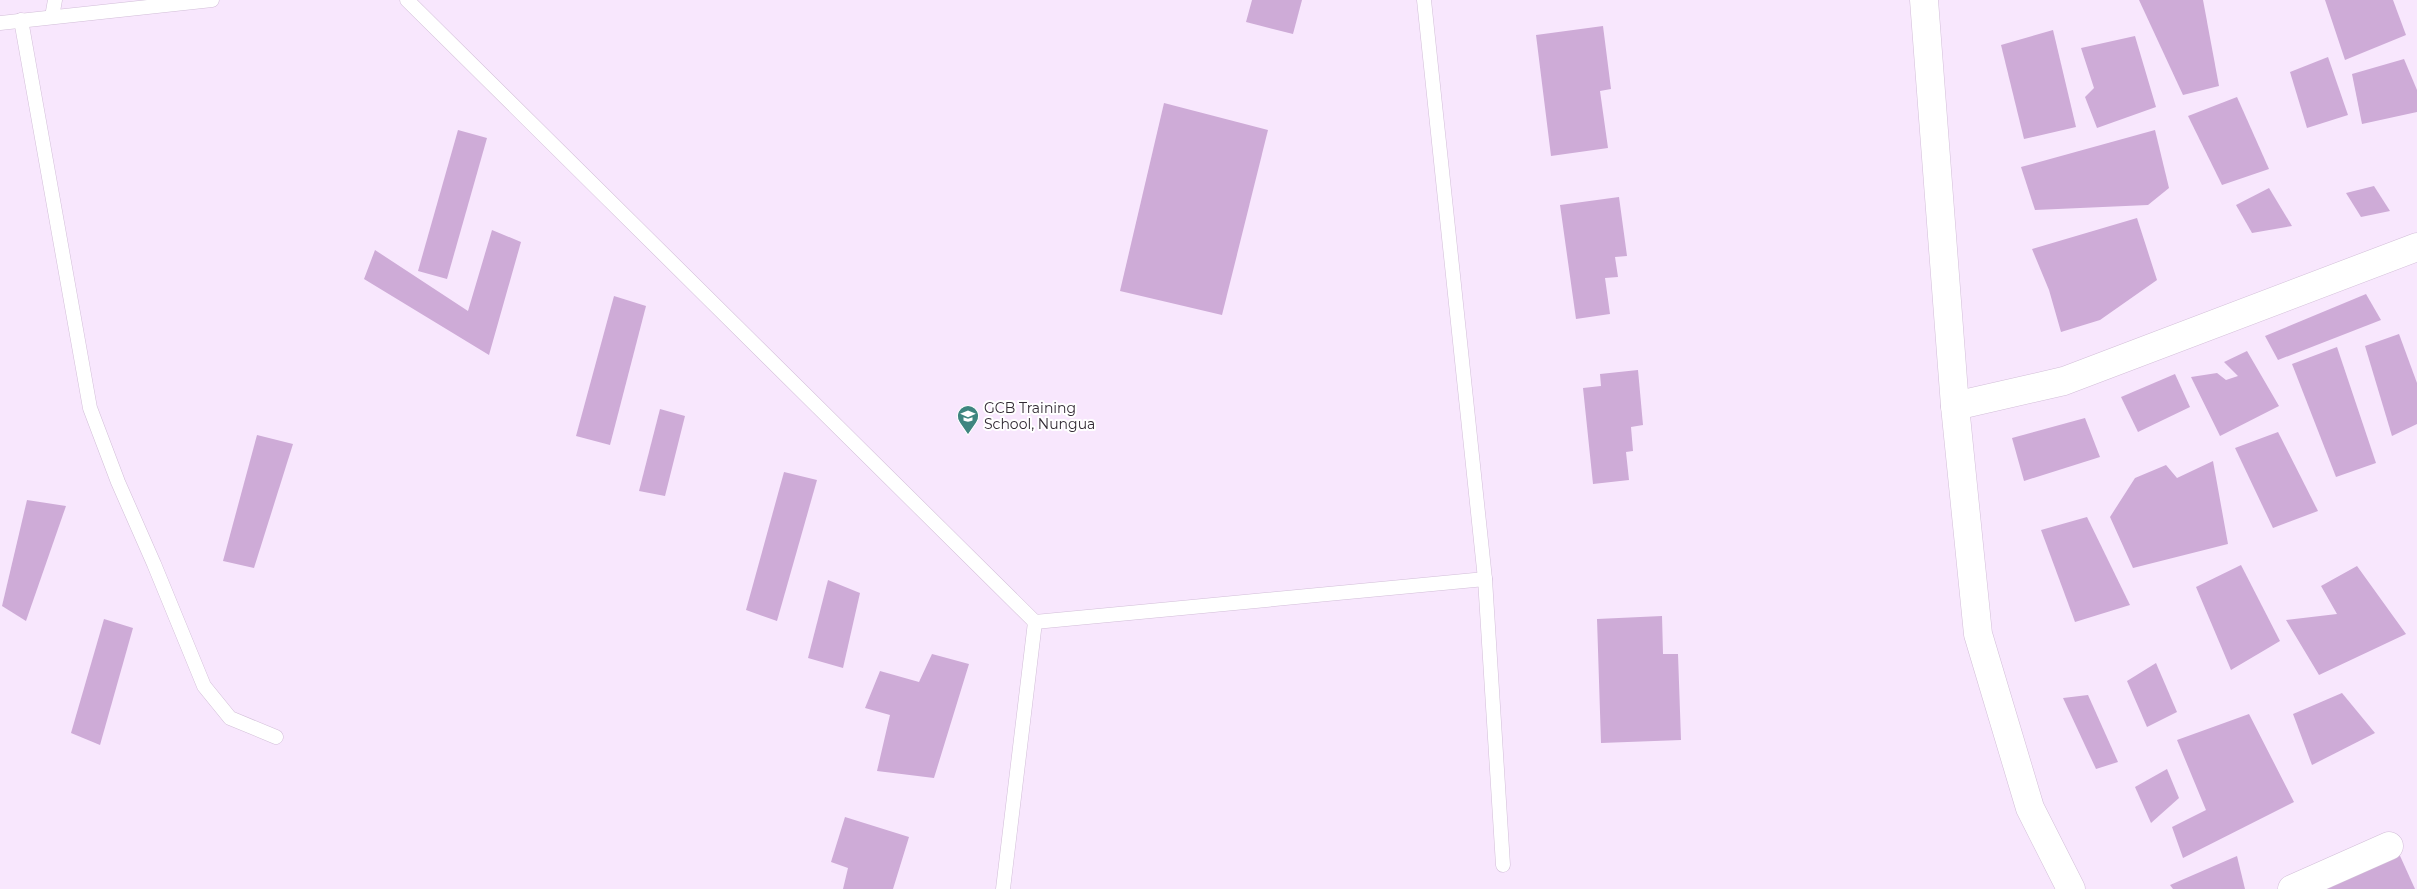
<svg xmlns="http://www.w3.org/2000/svg" width="2417" height="889" viewBox="0 0 2417 889" font-family="Montserrat,sans-serif">
	<rect width="100%" height="100%" fill="#f8e7fd"/>
	<g fill="#ceabd7">
		<path d="M1252,0H1302L1293,34L1246,22Z"/>
		<path d="M2139,0H2203L2219,86L2183,95Z"/>
		<path d="M2325,0H2393L2406,35L2345,60Z"/>
		<path d="M1603,26L1611,89L1600,91L1608,148L1551,156L1536,35Z"/>
		<path d="M2053,30L2076,127L2024,139L2001,45Z"/>
		<path d="M2135,36L2156,107L2097,128L2085,97L2094,88L2081,48Z"/>
		<path d="M2328,57L2348,115L2307,128L2290,72Z"/>
		<path d="M2404,59L2417,90V112L2362,124L2352,74Z"/>
		<path d="M2237,97L2269,169L2222,185L2188,116Z"/>
		<path d="M1164,103L1268,130L1222,315L1120,291Z"/>
		<path d="M458,130L487,138L447,279L418,271Z"/>
		<path d="M2155,130L2169,188L2148,205L2035,210L2021,167Z"/>
		<path d="M2374,186L2390,211L2361,217L2346,193Z"/>
		<path d="M2269,188L2292,226L2252,233L2236,205Z"/>
		<path d="M1619,197L1627,256L1615,257L1618,277L1605,278L1610,314L1576,319L1560,205Z"/>
		<path d="M2137,218L2157,280L2100,320L2061,332L2049,290L2032,249Z"/>
		<path d="M492,230L521,242L489,355L364,279L375,250L468,311Z"/>
		<path d="M2366,294L2381,320L2278,360L2265,336Z"/>
		<path d="M614,296L646,306L610,445L576,436Z"/>
		<path d="M2399,334L2417,383V424L2392,436L2365,346Z"/>
		<path d="M2337,347L2376,463L2336,477L2292,364Z"/>
		<path d="M2247,351L2279,406L2220,436L2191,377L2217,373L2226,380L2238,376L2224,362Z"/>
		<path d="M1638,370L1643,425L1631,427L1633,451L1626,452L1629,480L1593,484L1583,388L1601,386L1600,374Z"/>
		<path d="M2175,374L2190,407L2138,432L2121,397Z"/>
		<path d="M660,409L685,416L665,496L639,491Z"/>
		<path d="M2085,418L2100,457L2024,481L2012,438Z"/>
		<path d="M2278,432L2318,511L2273,528L2235,448Z"/>
		<path d="M257,435L293,444L254,568L223,561Z"/>
		<path d="M2213,461L2228,544L2133,568L2110,517L2135,478L2166,465L2177,478Z"/>
		<path d="M784,472L817,480L777,621L746,610Z"/>
		<path d="M27,500L66,506L26,621L2,606Z"/>
		<path d="M2087,517L2130,605L2075,622L2041,530Z"/>
		<path d="M2241,565L2280,641L2231,670L2196,587Z"/>
		<path d="M2357,566L2406,634L2319,675L2286,620L2337,614L2321,586Z"/>
		<path d="M828,580L860,593L843,668L808,658Z"/>
		<path d="M1662,616L1663,654H1678L1681,740L1601,743L1597,619Z"/>
		<path d="M104,619L133,628L100,745L71,733Z"/>
		<path d="M932,654L969,664L934,778L877,771L890,715L865,708L880,671L919,682Z"/>
		<path d="M2156,663L2177,712L2147,727L2127,681Z"/>
		<path d="M2342,693L2375,733L2312,765L2293,714Z"/>
		<path d="M2088,695L2118,762L2096,769L2063,698Z"/>
		<path d="M2249,714L2294,802L2183,858L2172,827L2206,810L2177,740Z"/>
		<path d="M2167,769L2179,798L2151,823L2135,787Z"/>
		<path d="M845,817L909,837L893,889H843L848,868L831,862Z"/>
		<path d="M2396,847L2415,889H2304Z"/>
		<path d="M2237,856L2245,889H2173L2170,885Z"/>
	</g>
	<g fill="none" stroke-linecap="round" stroke-linejoin="round">
		<g stroke="#d2bed8" stroke-width="15">
			<g id="lane">
				<path d="M407,0L1035,622"/>
				<path d="M1424,0L1485,579L1503,865"/>
				<path d="M52,17L55,0"/>
				<path d="M21,20L90,408L118,482L154,564L204,686L230,718L276,737"/>
				<path d="M0,23L212,0"/>
				<path d="M1003,889L1035,622L1485,579"/>
			</g>
		</g>
		<g stroke="#d2bed8" stroke-width="29">
			<g id="street">
				<path d="M1955,406L2064,381L2417,247"/>
				<path d="M2292,889L2389,846"/>
			</g>
		</g>
		<g stroke="#d2bed8" stroke-width="29">
			<path id="secondary" d="M1924,0L1955,406L1978,634L2030,808L2071,889"/>
		</g>
		<use href="#lane" stroke="#fff" stroke-width="14"/>
		<use href="#street" stroke="#fff" stroke-width="28"/>
		<use href="#secondary" stroke="#fff" stroke-width="28"/>
	</g>
	<defs>
		<g id="school-pin" transform="scale(1.125)"><path d="M0 17L-7.5 6A9.5 9.5 0 1 1 7.5 6Z" fill="#3e857f" stroke="#fff"/><path d="M0-5L7-2L0 1L-7-2ZM-4 1L0 2.5L4 1V4Q0 6-4 4Z" fill="#fff"/></g>
	</defs>
	<g fill-rule="evenodd">
		<use href="#school-pin" x="968" y="416"/>
	</g>
	<g text-anchor="middle" stroke-width="4" stroke-linejoin="round" paint-order="stroke">
		<g font-size="14" fill="#322a34" stroke="#fff" text-anchor="start">
			<text x="984" y="413">GCB Training<tspan x="984" dy="16">School, Nungua</tspan></text>
		</g>
	</g>
</svg>
